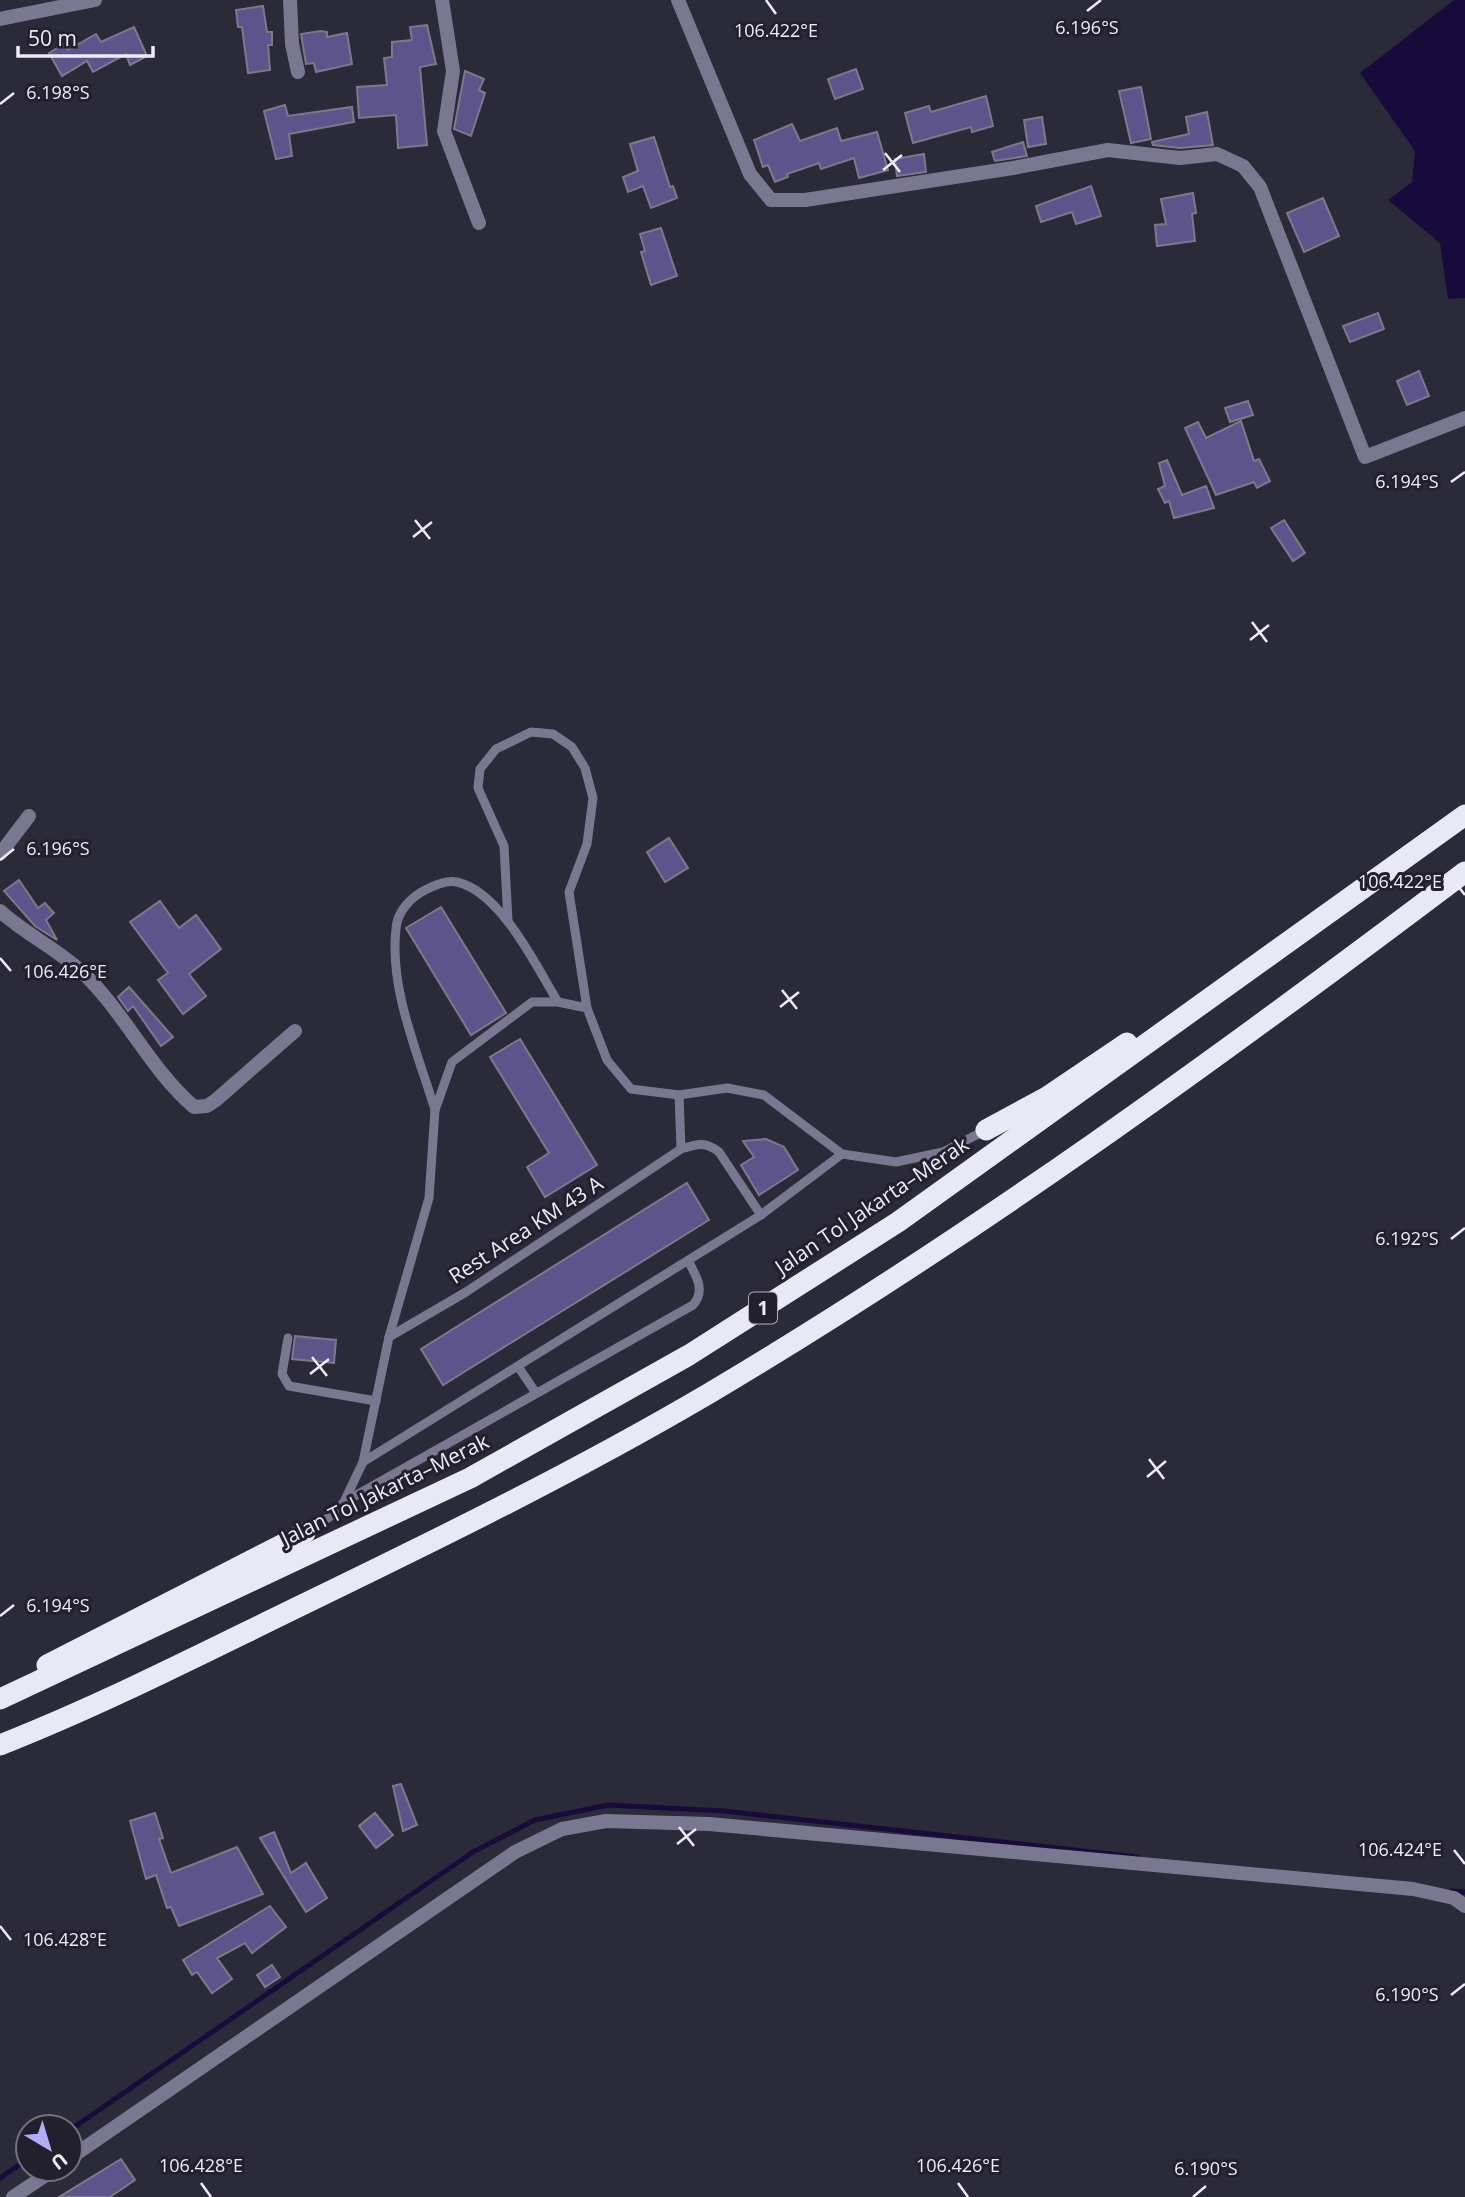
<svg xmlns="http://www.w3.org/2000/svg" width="1465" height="2197" viewBox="0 0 1465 2197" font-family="'Open Sans',sans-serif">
	<rect width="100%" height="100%" fill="#2b2a38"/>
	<path fill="#180a3b" d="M1454,0H1465V298L1448,299L1440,243L1388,200L1412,182L1415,151L1360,73Z"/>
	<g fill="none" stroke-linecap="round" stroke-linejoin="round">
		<g stroke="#180a3b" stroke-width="5">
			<path d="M1451,1891L1465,1892"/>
			<path d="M70,2130L473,1852L535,1820L608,1805L724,1811L1138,1857"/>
			<path d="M0,2178L28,2159"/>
		</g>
	</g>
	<g fill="#5c548b" stroke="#7c7a8a" stroke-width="2">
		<path d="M263,6L267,32H272V45H268L270,70L248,73L242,27H238L236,10Z"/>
		<path d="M427,25L436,64L420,67L427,145L398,148L396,115L359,118L357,87L387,85L384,58L392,57V42L412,40L410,27Z"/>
		<path d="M134,27L147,56L130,65L126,54L93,72L87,61L62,76L49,53L64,44L68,50L96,34L101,42Z"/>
		<path d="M321,31L327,32V37L347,33L352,64L316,72L314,63L306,64L301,34Z"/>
		<path d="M856,69L863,89L835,99L828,79Z"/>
		<path d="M465,71L484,79L479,90L485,93L471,136L454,129Z"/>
		<path d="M1141,87L1151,139L1131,143L1119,91Z"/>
		<path d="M986,96L993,126L972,132L971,127L913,143L905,113L929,106L931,112Z"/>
		<path d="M285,105L288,116L352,107L354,122L289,134L292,156L276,159L264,111Z"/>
		<path d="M1207,112L1213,145L1180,148L1153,145L1152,142L1189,134L1186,117Z"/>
		<path d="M1042,117L1046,144L1028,147L1024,120Z"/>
		<path d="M792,124L800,141L837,128L841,141L877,132L888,170L859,178L854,158L821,169L819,163L787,174L788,177L775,182L768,165L763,167L754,140Z"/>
		<path d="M654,137L670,187L673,186L677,198L651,208L643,186L628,192L623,177L638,171L630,144Z"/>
		<path d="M1023,142L1027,156L995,161L992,152Z"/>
		<path d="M924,154L926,172L897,176L895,159Z"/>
		<path d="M1091,186L1101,216L1076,224L1072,212L1041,222L1036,206Z"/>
		<path d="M1193,193L1196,213L1192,214L1195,241L1157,246L1155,225L1166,224L1161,199Z"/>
		<path d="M1323,198L1339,236L1304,252L1287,213Z"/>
		<path d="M661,228L677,276L651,285L641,252L645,251L640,234Z"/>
		<path d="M1378,313L1384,329L1350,342L1343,326Z"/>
		<path d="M1419,371L1429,396L1407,405L1397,381Z"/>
		<path d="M1248,401L1253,415L1230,422L1225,408Z"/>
		<path d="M1241,421L1254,461L1259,459L1270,481L1257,488L1254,482L1216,495L1185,428L1198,422L1206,438Z"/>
		<path d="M1167,460L1182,495L1206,486L1214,508L1174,518L1169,501L1165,503L1158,489L1165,486L1159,463Z"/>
		<path d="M1284,520L1305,553L1293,561L1271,528Z"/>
		<path d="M669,838L688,868L665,882L647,852Z"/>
		<path d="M19,880L38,908L45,903L54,913L46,920L57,940L35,926L4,891Z"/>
		<path d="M160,901L179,928L196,915L221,949L189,974L206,996L183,1014L158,980L168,973L130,922Z"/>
		<path d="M441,907L506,1013L471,1035L406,928Z"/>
		<path d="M129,987L173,1037L161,1046L133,1006L128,1011L118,997Z"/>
		<path d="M520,1039L597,1165L545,1197L527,1167L549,1153L490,1057Z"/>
		<path d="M766,1139L784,1147L798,1170L759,1195L741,1165L754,1157L743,1141Z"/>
		<path d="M687,1183L709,1220L443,1385L421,1349Z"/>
		<path d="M295,1336L336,1340L334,1363L292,1359Z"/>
		<path d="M401,1784L417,1825L403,1831L393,1786Z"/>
		<path d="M155,1813L163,1838L159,1839L171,1873L237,1847L263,1894L179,1926L171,1907L167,1908L156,1875L146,1879L130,1821Z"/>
		<path d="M375,1813L393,1835L376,1848L359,1826Z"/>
		<path d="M274,1832L291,1873L306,1863L327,1898L306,1912L260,1838Z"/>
		<path d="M270,1906L286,1927L252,1953L245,1943L217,1958L232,1979L212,1993L197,1972L192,1975L183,1960Z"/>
		<path d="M272,1965L280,1977L265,1987L257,1975Z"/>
		<path d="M121,2159L135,2180L110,2197H59Z"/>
	</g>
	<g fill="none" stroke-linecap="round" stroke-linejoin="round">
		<g stroke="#7a7891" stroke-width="9">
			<path d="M508,921L504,846L478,788L480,769L496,749L531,732L553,734L572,747L585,768L593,798L587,844L569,892L587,1008"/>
			<path d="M679,1095L681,1149"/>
			<path d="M435,1110C418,1053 389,989 396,929C397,911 411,897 427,889C436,885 447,880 457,882C501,892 536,966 558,1002"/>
			<path d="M389,1337L466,1292L681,1149C697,1144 705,1141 719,1152L761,1215"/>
			<path d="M288,1338L282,1374L289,1386L376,1401"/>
			<path d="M519,1368L536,1393"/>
			<path d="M363,1462L761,1215L842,1154"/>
			<path d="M346,1501L693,1305C706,1291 696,1275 688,1261"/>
			<path d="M305,1533L334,1514L344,1502L363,1462L389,1337L429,1198L435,1110L452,1062L532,1002H558L587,1008L607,1060L631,1089L679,1095L727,1088L764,1095L842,1154L896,1162L943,1152L986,1130"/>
		</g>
		<g stroke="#7a7891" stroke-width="14">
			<path d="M290,0L292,44L298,72"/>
			<path d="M442,0L453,71L444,131L479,223"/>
			<path d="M678,0L750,174L771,200H805L1013,168L1108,150L1180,158L1217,154L1243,166L1260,187L1365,457L1465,418"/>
			<path d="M0,19L95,0"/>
			<path d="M0,854L29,816"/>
			<path d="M0,911C25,934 59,950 83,973C125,1013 150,1069 194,1107L207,1106L216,1100L295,1031"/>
			<path d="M70,2158L515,1852L562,1829L606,1821L709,1824L1413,1889L1454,1898L1465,1906"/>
			<path d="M13,2197L55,2169"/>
		</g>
		<g stroke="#e9e8f5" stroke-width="21">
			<path d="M986,1130L1047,1097L1127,1043"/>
			<path d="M47,1665L305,1533"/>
			<path d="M0,1699L470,1478L689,1355L898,1222L1465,815"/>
			<path d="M0,1745C104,1704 203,1653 304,1604C440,1538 577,1471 708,1394C971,1238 1221,1056 1465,872"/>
		</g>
	</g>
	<path fill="none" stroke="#edecf6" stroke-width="2.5" d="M766,0L776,14M1087,11L1101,0M0,104L14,93M885,153L900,172M883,170L902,155M1451,482L1465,472M415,520L430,539M413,537L432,522M1252,622L1267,642M1250,640L1269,625M0,860L14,849M1454,881L1465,895M0,958L11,971M782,990L797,1009M780,1007L799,992M1451,1239L1465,1228M312,1357L327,1376M310,1374L329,1359M1149,1459L1164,1479M1147,1477L1166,1461M0,1616L14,1605M679,1827L694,1846M677,1844L696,1829M1454,1850L1465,1864M0,1926L11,1940M1451,1995L1465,1984M201,2183L211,2197M958,2183L968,2197M1193,2197L1206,2186"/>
	<g text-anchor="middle" stroke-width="6" stroke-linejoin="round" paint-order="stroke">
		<rect fill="#22202d" stroke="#b0afba" stroke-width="2" x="749" y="1292.5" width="28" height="31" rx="5"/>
		<g font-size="19" font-weight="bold" fill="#edecf6">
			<text x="763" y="1315">1</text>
		</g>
		<g font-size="21" fill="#edecf6" stroke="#22202d">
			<text transform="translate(872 1206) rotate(-34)" y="7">Jalan Tol Jakarta–Merak</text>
			<text transform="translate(526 1230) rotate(-33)" y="7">Rest Area KM 43 A</text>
			<text transform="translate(385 1490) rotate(-26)" y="7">Jalan Tol Jakarta–Merak</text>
		</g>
	</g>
	<g font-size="18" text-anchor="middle" fill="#edecf6" stroke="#22202d" stroke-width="6" stroke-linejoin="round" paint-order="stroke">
		<text x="1087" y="34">6.196°S</text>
		<text x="776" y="37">106.422°E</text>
		<text x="58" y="99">6.198°S</text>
		<text x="1407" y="488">6.194°S</text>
		<text x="58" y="855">6.196°S</text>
		<text x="1400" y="888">106.422°E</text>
		<text x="65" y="978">106.426°E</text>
		<text x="1407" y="1245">6.192°S</text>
		<text x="58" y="1612">6.194°S</text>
		<text x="1400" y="1856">106.424°E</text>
		<text x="65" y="1946">106.428°E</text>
		<text x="1407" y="2001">6.190°S</text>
		<text x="201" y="2172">106.428°E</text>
		<text x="958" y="2172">106.426°E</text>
		<text x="1206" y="2175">6.190°S</text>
	</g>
	<g transform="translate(49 2148) rotate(142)"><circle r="33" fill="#22202d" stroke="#73727d" stroke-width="2"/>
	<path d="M0-5L12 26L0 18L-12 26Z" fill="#b5acf8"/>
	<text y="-10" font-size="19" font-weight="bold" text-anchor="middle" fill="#edecf6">U</text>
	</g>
	<path d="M18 46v10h135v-10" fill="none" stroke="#edecf6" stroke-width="3.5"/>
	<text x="28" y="46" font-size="21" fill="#edecf6" stroke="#22202d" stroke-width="5" paint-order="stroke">50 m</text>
</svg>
